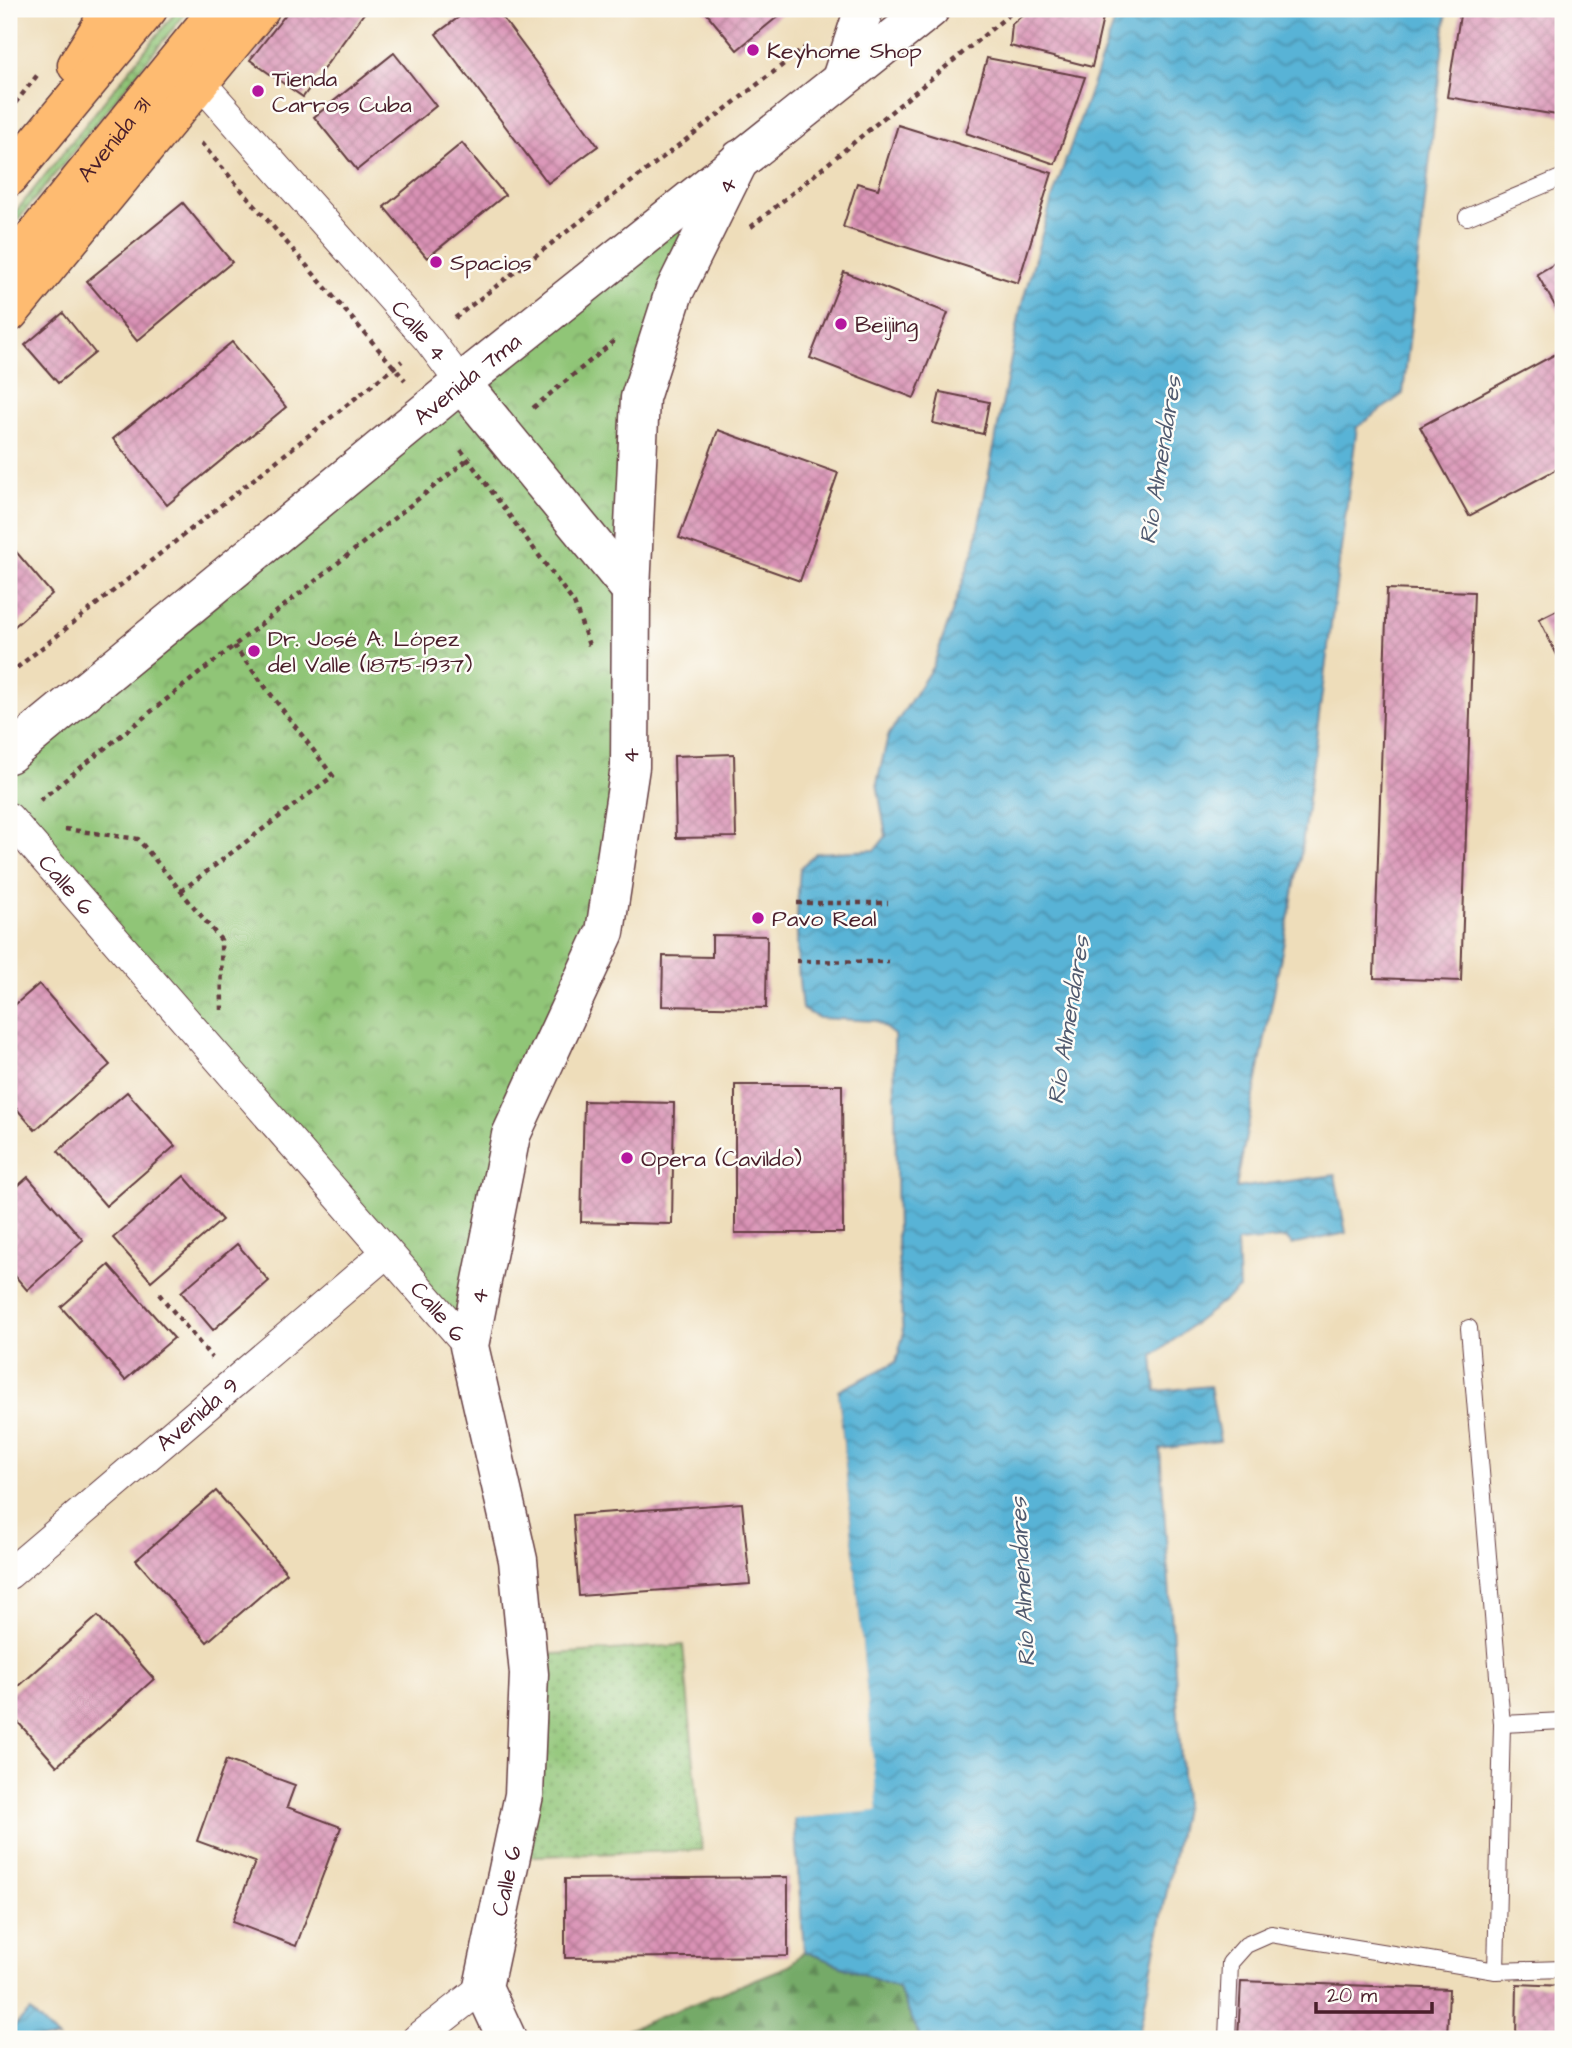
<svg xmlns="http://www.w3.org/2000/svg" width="1572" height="2048" viewBox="0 0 1572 2048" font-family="'Architects Daughter',sans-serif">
	<defs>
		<pattern id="grass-dots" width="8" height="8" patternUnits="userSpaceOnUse" patternTransform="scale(1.75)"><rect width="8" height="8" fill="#90c577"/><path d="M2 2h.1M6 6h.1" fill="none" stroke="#789f62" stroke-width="1.8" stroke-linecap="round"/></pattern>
		<pattern id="forest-firs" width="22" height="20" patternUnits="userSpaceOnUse" patternTransform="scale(1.75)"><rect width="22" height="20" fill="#74aa68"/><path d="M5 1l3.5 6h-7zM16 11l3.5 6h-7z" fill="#618a56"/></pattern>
		<pattern id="park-crowns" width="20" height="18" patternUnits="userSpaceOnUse" patternTransform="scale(1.75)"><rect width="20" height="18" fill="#90c577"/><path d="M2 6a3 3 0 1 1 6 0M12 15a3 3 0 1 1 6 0" fill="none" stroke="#789f62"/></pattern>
		<pattern id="water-waves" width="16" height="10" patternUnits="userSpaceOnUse" patternTransform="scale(1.75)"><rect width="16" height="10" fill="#58b3d6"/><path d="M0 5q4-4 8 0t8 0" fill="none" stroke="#4b91ae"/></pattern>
		<pattern id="building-cross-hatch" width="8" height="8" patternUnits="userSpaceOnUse" patternTransform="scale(1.75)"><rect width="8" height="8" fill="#d992b5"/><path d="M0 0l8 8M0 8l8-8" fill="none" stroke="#b27793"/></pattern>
	</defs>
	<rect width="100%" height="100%" fill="#fdfcf7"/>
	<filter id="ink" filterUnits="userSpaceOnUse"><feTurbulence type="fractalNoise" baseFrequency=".0143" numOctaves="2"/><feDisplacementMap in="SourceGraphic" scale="14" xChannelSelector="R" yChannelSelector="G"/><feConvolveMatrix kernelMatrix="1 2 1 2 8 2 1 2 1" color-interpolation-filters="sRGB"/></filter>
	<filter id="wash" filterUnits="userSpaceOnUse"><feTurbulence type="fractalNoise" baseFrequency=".00686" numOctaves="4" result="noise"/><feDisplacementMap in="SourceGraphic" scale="28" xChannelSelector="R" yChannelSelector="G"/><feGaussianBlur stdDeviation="1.57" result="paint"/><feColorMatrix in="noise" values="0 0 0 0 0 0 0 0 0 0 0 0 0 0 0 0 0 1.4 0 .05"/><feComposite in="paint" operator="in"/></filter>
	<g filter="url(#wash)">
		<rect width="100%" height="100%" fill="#eeddba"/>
		<g fill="url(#grass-dots)" stroke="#6d7251" stroke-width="2">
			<path d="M178,9H189L9,231V220Z"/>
			<path d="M683,1645L702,1850L510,1857L527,1656Z"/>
		</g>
		<path fill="url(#forest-firs)" stroke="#5f644a" stroke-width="2" d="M804,1951L898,1988L921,2039H604L789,1966Z"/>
		<path fill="url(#park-crowns)" stroke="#6d7251" stroke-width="2" d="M740,159L640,398L605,932L511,1135L469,1346L9,818V754Z"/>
		<g fill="url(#water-waves)" stroke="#516980" stroke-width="2">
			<path d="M1119,9H1447L1403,394L1357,427L1301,853L1236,1188L1335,1175L1346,1233L1292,1245L1286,1238L1237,1242L1239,1289L1153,1356L1156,1391L1210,1386L1220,1441L1160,1449L1184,1803L1138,2039H921L898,1988L804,1951L794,1818L877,1810L838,1391L896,1362L903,1336L897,1239L894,1035L876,1021L819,1018L802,1009C796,961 795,916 800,868L816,853L875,850L886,836L877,783L888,736L933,666L974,550L1021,307L1052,199Z"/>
			<path d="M30,2011L58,2039H9V2032Z"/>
		</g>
		<path fill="#eeddba" d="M838,1391L878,1811L790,1819L793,1815L874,1807L834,1392Z"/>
		<g id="blocks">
			<g fill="url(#building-cross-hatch)">
				<path d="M290,9H367L303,97L250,60Z"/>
				<path d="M470,9H496L598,146L548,183L436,34Z"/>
				<path d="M703,9H787L737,50Z"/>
				<path d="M1030,9H1105L1092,67L1010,46L1012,24Z"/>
				<path d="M1461,9H1563V116L1447,97Z"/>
				<path d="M394,53L436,106L357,170L314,117Z"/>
				<path d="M987,58L1085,77L1055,164L966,133Z"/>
				<path d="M898,125L1052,173L1018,283L843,227L857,183L878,189Z"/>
				<path d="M462,143L505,195L427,258L384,207Z"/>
				<path d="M183,203L232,262L137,341L87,281Z"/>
				<path d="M1563,259V320L1537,274Z"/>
				<path d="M844,272L948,313L914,398L810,358Z"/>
				<path d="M63,313L95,353L58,383L25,345Z"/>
				<path d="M232,342L286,407L167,505L113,439Z"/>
				<path d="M1563,350V466L1469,516L1420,427Z"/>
				<path d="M940,392L989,402L983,434L933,423Z"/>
				<path d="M718,430L838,473L800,581L679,538Z"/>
				<path d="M12,547L52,594L9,631V550Z"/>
				<path d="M1387,589L1474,592L1461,981L1374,978Z"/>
				<path d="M1563,607V667L1539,619Z"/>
				<path d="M734,754L736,837L676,838L674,756Z"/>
				<path d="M712,935L767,936L766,1008L662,1006L663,956L712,957Z"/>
				<path d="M39,984L110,1065L35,1130L9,1100V1010Z"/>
				<path d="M735,1085H842L843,1233H735Z"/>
				<path d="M127,1092L175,1146L106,1206L58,1151Z"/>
				<path d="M584,1101L674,1103L672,1224L581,1222Z"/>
				<path d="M184,1176L222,1220L151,1281L113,1238Z"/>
				<path d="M28,1177L83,1240L27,1290L9,1269V1194Z"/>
				<path d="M237,1244L269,1281L213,1330L181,1292Z"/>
				<path d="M109,1265L174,1338L125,1380L61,1307Z"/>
				<path d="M216,1491L287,1573L207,1642L136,1560Z"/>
				<path d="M742,1503L750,1584L579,1596L573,1515Z"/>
				<path d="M98,1616L154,1679L57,1766L9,1712V1695Z"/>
				<path d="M226,1760L295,1785L287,1807L341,1827L296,1946L232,1922L255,1862L197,1841Z"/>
				<path d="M788,1877V1956L565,1958V1879Z"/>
				<path d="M1241,1981L1449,1989L1447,2039H1238Z"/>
				<path d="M1517,1984L1563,1986V2039H1516Z"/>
			</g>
		</g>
	</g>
	<g filter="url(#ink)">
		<use href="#blocks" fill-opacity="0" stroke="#633c40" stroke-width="2"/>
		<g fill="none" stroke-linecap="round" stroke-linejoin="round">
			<g stroke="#633c40" stroke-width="18">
				<g id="service">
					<path d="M1467,217L1563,177"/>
					<path d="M1469,1328L1502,1724L1563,1721"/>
					<path d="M1496,1971L1502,1724"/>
					<path d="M1227,2039L1230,1963L1246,1945L1271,1934L1496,1971L1563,1969"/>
				</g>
			</g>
			<g stroke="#633c40" stroke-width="32">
				<g id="minor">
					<path id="s1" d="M200,82L428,339L461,383"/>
					<path id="s2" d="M9,818L469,1346"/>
					<path id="s3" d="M9,1574L386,1253"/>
					<path d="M417,2039L483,1987"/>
				</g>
			</g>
			<g stroke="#633c40" stroke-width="41">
				<g id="tertiary">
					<path d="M841,79L864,9"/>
					<path d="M461,383L631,590"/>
					<path id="s4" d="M9,754L461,383L930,9"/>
					<path id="s5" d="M507,2039L483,1987L524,1795L529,1674L518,1560L469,1346L511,1135L605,932L630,767L631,590L640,398L674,292L740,159"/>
				</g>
			</g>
			<g stroke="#633c40" stroke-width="41">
				<g id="primary">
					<path d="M77,65L99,30L109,9"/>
					<path d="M9,177L148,9"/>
					<path id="s6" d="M9,268L219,9"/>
					<path d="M9,313L260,9"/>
				</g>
			</g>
			<g stroke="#633c40" stroke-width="4.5" stroke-dasharray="5 5" stroke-linecap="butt">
				<path d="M9,111L39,73"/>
				<path d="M201,143L405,380"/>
				<path d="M751,227L1016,9"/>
				<path d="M455,318L811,43"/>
				<path d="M533,408L618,338"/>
				<path d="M461,450L574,603L590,648"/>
				<path d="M9,674L402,361"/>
				<path d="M40,800L471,457"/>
				<path d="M65,829L138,839L221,940L222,1010"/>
				<path d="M181,891L333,776L234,646"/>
				<path d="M797,903H888"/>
				<path d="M796,961L889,962"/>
				<path d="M159,1294L212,1358"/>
			</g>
			<use href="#service" stroke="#fff" stroke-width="16"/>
			<use href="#minor" stroke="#fff" stroke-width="30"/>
			<use href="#tertiary" stroke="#fff" stroke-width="38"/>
			<use href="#primary" stroke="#febb71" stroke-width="38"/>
		</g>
	</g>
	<g fill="#b5179e" stroke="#fdfcf7" stroke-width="2.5">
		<circle cx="753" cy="50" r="7"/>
		<circle cx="258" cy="91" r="7"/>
		<circle cx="436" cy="262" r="7"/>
		<circle cx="841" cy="324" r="7"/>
		<circle cx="254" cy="651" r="7"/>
		<circle cx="758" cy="918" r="7"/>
		<circle cx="627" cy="1158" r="7"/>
	</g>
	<g text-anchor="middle" stroke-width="5" stroke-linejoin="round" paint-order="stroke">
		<g font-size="23" fill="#4a1f2b" stroke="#fdfcf7" text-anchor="start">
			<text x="767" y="58">Keyhome Shop</text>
			<text x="272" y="86">Tienda<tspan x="272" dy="26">Carros Cuba</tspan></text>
			<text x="450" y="270">Spacios</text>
			<text x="855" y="332">Beijing</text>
			<text x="268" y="646">Dr. José A. López<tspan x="268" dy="26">del Valle (1875-1937)</tspan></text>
			<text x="772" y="926">Pavo Real</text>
			<text x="641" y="1166">Opera (Cavildo)</text>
		</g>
		<g font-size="23" fill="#4a1f2b" stroke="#fdfcf7">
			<text dy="8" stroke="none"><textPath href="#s6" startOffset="166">Avenida 31</textPath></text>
			<text dy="8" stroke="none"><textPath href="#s5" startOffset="1914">4</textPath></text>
			<text dy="8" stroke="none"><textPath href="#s1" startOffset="332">Calle 4</textPath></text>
			<text dy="8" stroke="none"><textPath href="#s4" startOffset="592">Avenida 7ma</textPath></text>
			<text dy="8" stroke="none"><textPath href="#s5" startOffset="1326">4</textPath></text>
			<text dy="8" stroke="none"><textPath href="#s2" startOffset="88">Calle 6</textPath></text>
			<text dy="8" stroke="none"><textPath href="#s5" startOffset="760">4</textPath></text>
			<text dy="8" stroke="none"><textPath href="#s2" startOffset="654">Calle 6</textPath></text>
			<text dy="8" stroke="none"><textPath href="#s3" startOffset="247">Avenida 9</textPath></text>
			<text dy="8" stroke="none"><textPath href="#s5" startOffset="166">Calle 6</textPath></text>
		</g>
		<g font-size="24" font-style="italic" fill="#505a6f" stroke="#fdfcf7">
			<text transform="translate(1160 460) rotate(-81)" y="8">Río Almendares</text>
			<text transform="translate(1068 1020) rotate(-81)" y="8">Río Almendares</text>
			<text transform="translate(1022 1582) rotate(-93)" y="8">Río Almendares</text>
		</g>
	</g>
	<rect width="1572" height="2048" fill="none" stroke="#fdfcf7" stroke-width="35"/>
	<path d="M1316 2002v10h116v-10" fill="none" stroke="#4a1f2b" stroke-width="3.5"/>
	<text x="1327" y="2002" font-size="21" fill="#4a1f2b" stroke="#fdfcf7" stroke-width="5" paint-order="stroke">20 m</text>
</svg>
